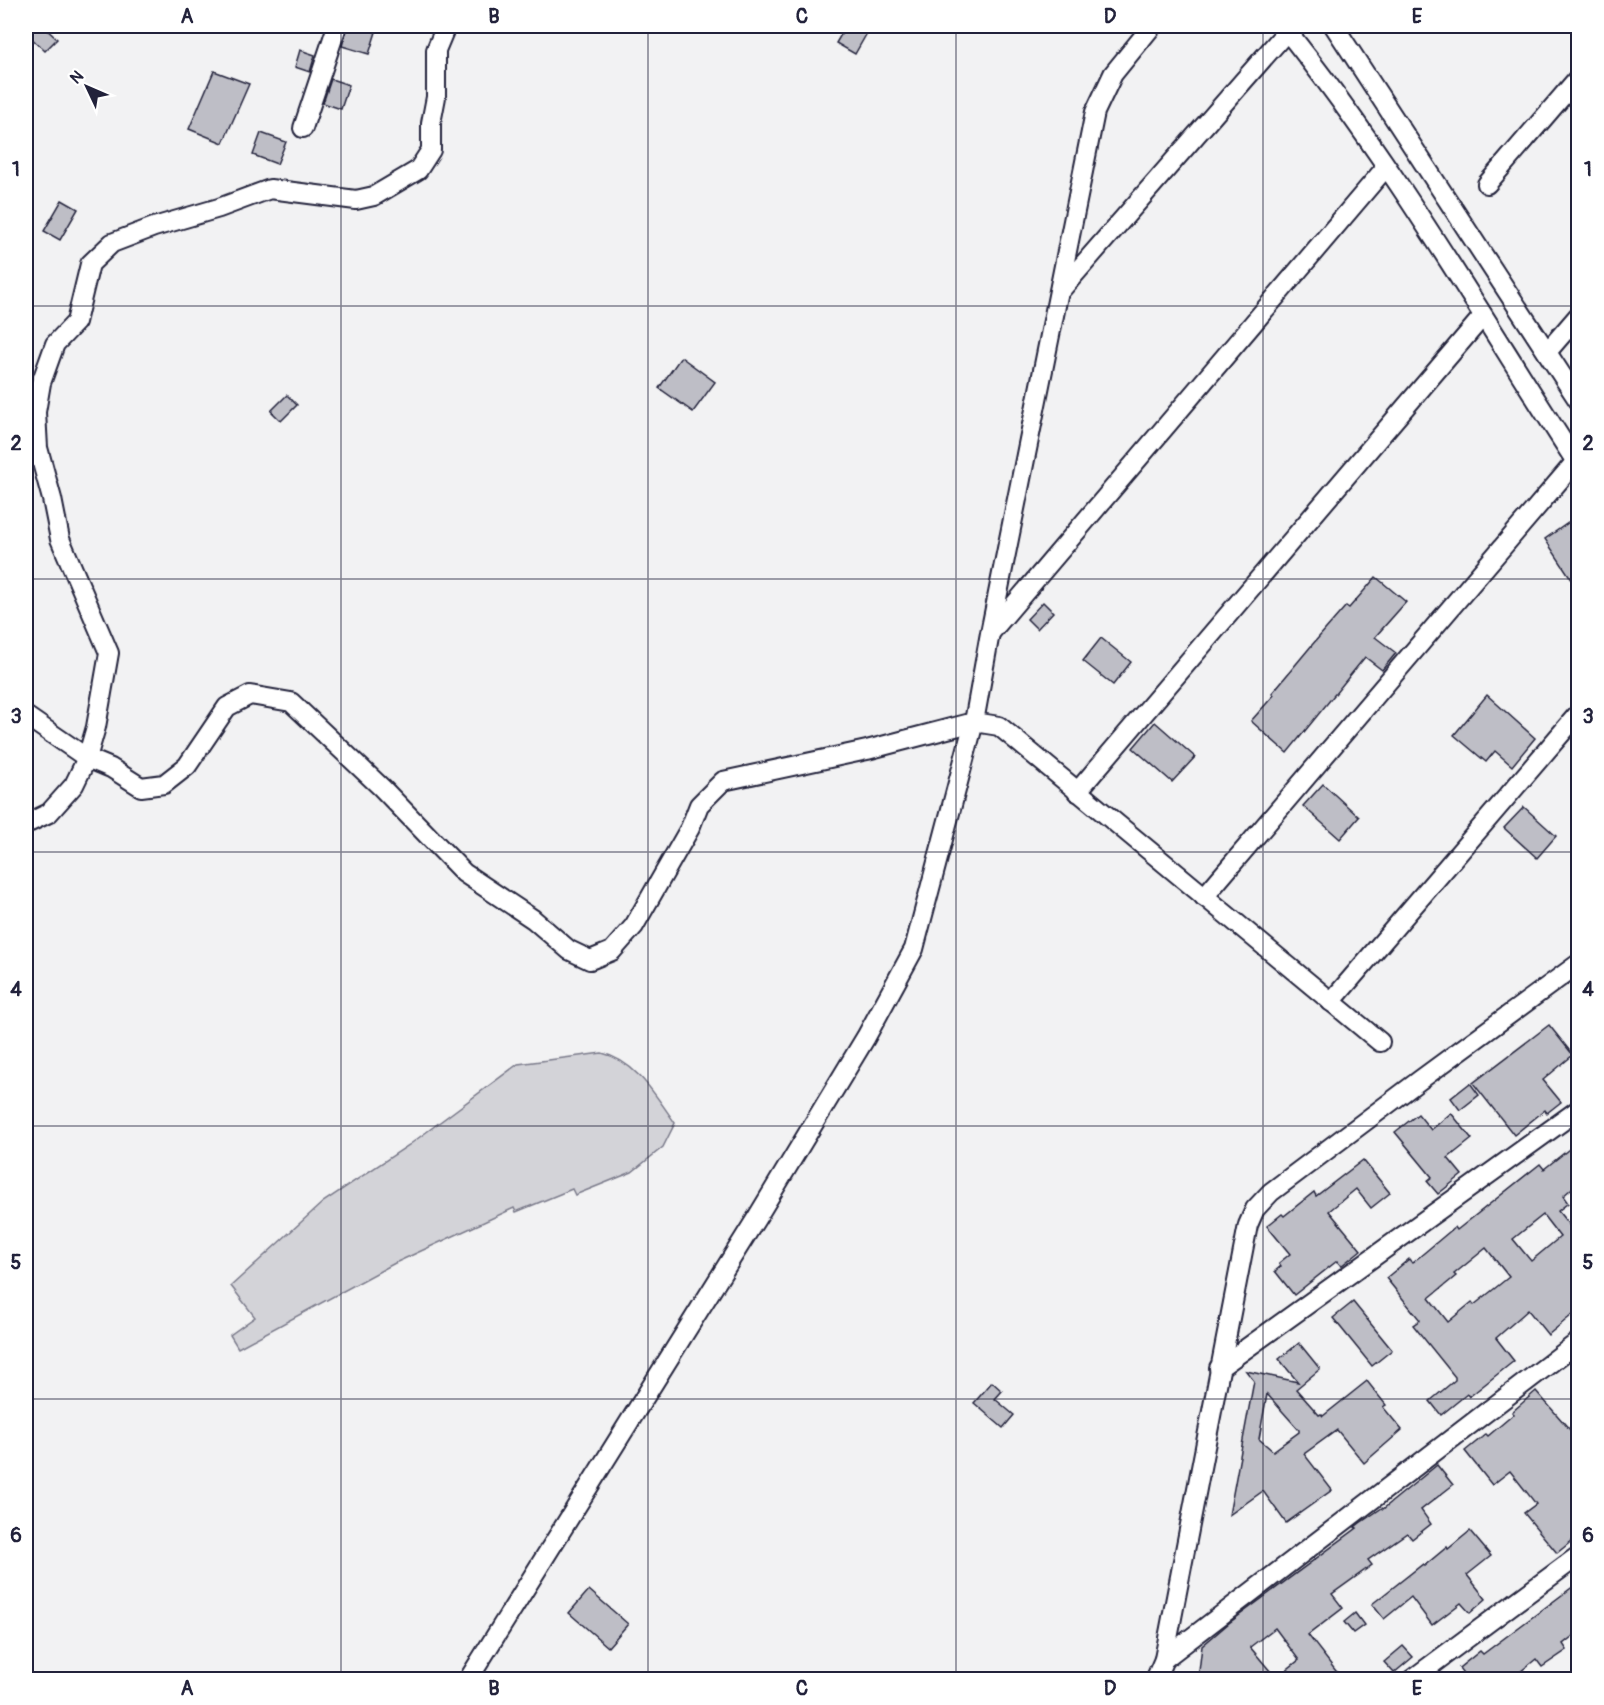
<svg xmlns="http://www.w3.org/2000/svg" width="1604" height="1705" viewBox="0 0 1604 1705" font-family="Pangolin,sans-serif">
	<rect width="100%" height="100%" fill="#f2f2f3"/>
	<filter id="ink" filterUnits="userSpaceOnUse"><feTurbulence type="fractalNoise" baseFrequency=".0167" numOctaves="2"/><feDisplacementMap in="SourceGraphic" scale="12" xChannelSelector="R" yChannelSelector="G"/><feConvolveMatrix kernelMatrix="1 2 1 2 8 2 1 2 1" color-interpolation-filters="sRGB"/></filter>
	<g filter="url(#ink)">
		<path fill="#d3d3d8" stroke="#7a7a8a" stroke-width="1.5" d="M602,1053C636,1061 656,1096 675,1123L663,1147L632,1172L575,1195L572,1189L516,1212L514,1208L395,1263L238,1348L230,1335L255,1317L231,1286L323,1202L409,1145L518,1064Z"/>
		<g fill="#bebec6" stroke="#22223b" stroke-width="1.5" fill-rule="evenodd">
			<path d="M26,26H43L57,39L45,51L26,33Z"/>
			<path d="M348,26L376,32L369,54L342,46Z"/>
			<path d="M846,26H871L855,54L836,43Z"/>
			<path d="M300,50L315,55L310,72L295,67Z"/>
			<path d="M214,71L249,84L223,143L189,129Z"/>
			<path d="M331,79L349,85L341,109L323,103Z"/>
			<path d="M261,133L286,142L277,164L253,155Z"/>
			<path d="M62,200L78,209L60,240L44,231Z"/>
			<path d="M681,357L715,382L693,412L659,388Z"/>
			<path d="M287,395L297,405L281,421L271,411Z"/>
			<path d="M1578,516V589L1545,539Z"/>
			<path d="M1376,577L1406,602L1375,637L1396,653L1382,670L1365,657L1287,753L1251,721L1274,695L1272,693L1312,645L1346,606L1349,608Z"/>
			<path d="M1043,602L1053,612L1037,629L1027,619Z"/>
			<path d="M1101,638L1131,662L1113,685L1083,661Z"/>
			<path d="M1487,695L1535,738L1512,766L1495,751L1486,762L1454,735Z"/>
			<path d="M1155,722L1195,757L1172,782L1133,748Z"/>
			<path d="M1323,784L1359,817L1340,839L1303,806Z"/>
			<path d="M1524,807L1556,836L1537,858L1504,828Z"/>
			<path d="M1549,1025L1573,1055L1543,1080L1561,1102L1547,1113L1545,1110L1514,1135L1473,1083Z"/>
			<path d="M1470,1083L1479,1095L1460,1110L1451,1098Z"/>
			<path d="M1451,1113L1472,1139L1448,1158L1462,1175L1438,1194L1427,1181L1432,1177L1395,1132L1418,1114L1431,1130Z"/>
			<path d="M1578,1142V1183L1563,1196L1568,1203L1558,1211L1578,1236V1310L1548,1335L1528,1310L1496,1338L1514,1361L1469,1397L1467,1394L1441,1415L1430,1401L1455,1380V1377L1413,1325L1420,1320L1386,1278L1409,1259L1412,1263L1455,1227L1457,1230L1540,1164L1544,1169ZM1543,1215L1560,1237L1531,1261L1513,1239ZM1486,1248L1509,1277L1474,1305L1472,1302L1448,1322L1429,1298L1456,1276L1454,1274Z"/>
			<path d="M1363,1160L1390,1193L1371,1208L1356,1189L1329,1211L1361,1250L1341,1266L1337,1261L1294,1295L1275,1271L1281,1266L1279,1263L1290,1254L1267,1226L1282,1214L1284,1216L1314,1192L1316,1196Z"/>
			<path d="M1353,1302L1392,1350L1372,1366L1333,1318Z"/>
			<path d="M1299,1343L1320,1369L1296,1389L1319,1415L1321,1414L1323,1416L1367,1381L1386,1405L1383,1407L1402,1430L1364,1463L1337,1430L1304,1454L1332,1490L1286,1523L1263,1491L1229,1515L1254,1381L1246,1371L1298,1382L1279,1359ZM1267,1394L1299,1430V1432L1273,1451L1259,1439Z"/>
			<path d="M992,1382L1002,1391L995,1399L1014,1415L1003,1428L974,1403Z"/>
			<path d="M1536,1391L1578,1439V1536L1557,1553L1524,1513L1536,1504L1510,1471L1492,1485L1465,1451L1486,1434L1488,1436L1514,1414L1512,1412Z"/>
			<path d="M1437,1465L1453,1485L1421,1510L1431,1524L1412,1539L1407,1533L1368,1560L1372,1565L1332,1594L1343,1608L1308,1635L1343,1680H1198L1202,1646L1229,1623L1357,1528L1355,1527L1360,1523L1382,1508L1383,1509ZM1275,1628L1299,1660L1276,1678L1250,1647Z"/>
			<path d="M1470,1531L1491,1556L1467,1575L1486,1599L1470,1613L1461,1603L1432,1625L1411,1597L1384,1619L1372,1604L1423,1564L1424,1566L1447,1547L1448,1549Z"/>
			<path d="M1578,1583V1632L1563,1644L1567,1650L1542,1667L1536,1659L1510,1680H1468L1459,1668L1480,1651L1483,1654Z"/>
			<path d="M589,1590L628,1624L608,1647L569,1613Z"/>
			<path d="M1355,1613L1364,1625L1353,1633L1344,1622Z"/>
			<path d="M1403,1646L1413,1657L1394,1673L1384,1662Z"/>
		</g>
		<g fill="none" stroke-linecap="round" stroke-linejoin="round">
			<g stroke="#22223b" stroke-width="22">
				<g id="minor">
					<path d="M1283,26C1394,163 1482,317 1578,465"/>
					<path d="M1334,26L1578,400"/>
					<path d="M303,128L337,26"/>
					<path d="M1487,184L1578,78"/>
					<path d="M1060,291L1287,31"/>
					<path d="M1547,352L1578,316"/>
					<path d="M991,632L1386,167"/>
					<path d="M26,716L87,758L111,768L141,787L164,784L187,766L227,707L250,695L291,702L382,788L464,873L533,919L569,950L590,960L612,951L634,926L690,828L699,805L723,781L867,750L974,722L999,726L1380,1042"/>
					<path d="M1077,792L1483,316"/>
					<path d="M26,824L49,813L74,785L87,758L96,727L109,653L60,539L52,499L38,448L36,412L41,383L55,344L76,322L90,264L112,243L154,227L219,208L270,189L356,200L374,196L418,170L431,150V123L436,97V50L446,26"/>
					<path d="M1204,897L1576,461"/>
					<path d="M1331,1002L1578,714"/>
					<path d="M1219,1368L1578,1110"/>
					<path d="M1164,1659L1578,1342"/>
					<path d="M468,1680L756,1219L866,1037L914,949L974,722L990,633L1095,112L1113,74L1152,26"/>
					<path d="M1155,1680L1164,1659L1248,1225L1255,1209L1271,1192L1420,1080L1578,964"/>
					<path d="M1411,1680L1578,1556"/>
				</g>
			</g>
			<use href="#minor" stroke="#fff" stroke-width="18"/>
		</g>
	</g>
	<path fill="none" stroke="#22223b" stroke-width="1.5" stroke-opacity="0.55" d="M341,26V1680M648,26V1680M956,26V1680M1263,26V1680M26,306H1578M26,579H1578M26,852H1578M26,1126H1578M26,1399H1578"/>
	<rect width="1604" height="1705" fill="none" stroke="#fff" stroke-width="66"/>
	<g transform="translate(87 87) rotate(314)" stroke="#ffffff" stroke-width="4.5" paint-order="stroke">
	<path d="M0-4.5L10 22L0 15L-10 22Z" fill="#22223b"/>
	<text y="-9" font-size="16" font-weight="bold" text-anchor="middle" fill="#22223b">N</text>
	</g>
	<rect x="33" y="33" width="1538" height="1639" fill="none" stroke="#22223b" stroke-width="2"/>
	<g font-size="20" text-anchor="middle" font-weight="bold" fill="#22223b">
		<text x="187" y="23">A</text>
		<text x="494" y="23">B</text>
		<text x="802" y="23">C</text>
		<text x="1110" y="23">D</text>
		<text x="1417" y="23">E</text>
		<text x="16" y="176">1</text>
		<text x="1588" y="176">1</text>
		<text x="16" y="450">2</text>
		<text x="1588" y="450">2</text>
		<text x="16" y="723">3</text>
		<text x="1588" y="723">3</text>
		<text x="16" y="996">4</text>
		<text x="1588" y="996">4</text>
		<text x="16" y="1269">5</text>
		<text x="1588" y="1269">5</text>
		<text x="16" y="1542">6</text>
		<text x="1588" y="1542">6</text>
		<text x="187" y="1695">A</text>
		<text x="494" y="1695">B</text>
		<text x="802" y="1695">C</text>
		<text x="1110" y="1695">D</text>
		<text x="1417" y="1695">E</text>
	</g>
</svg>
